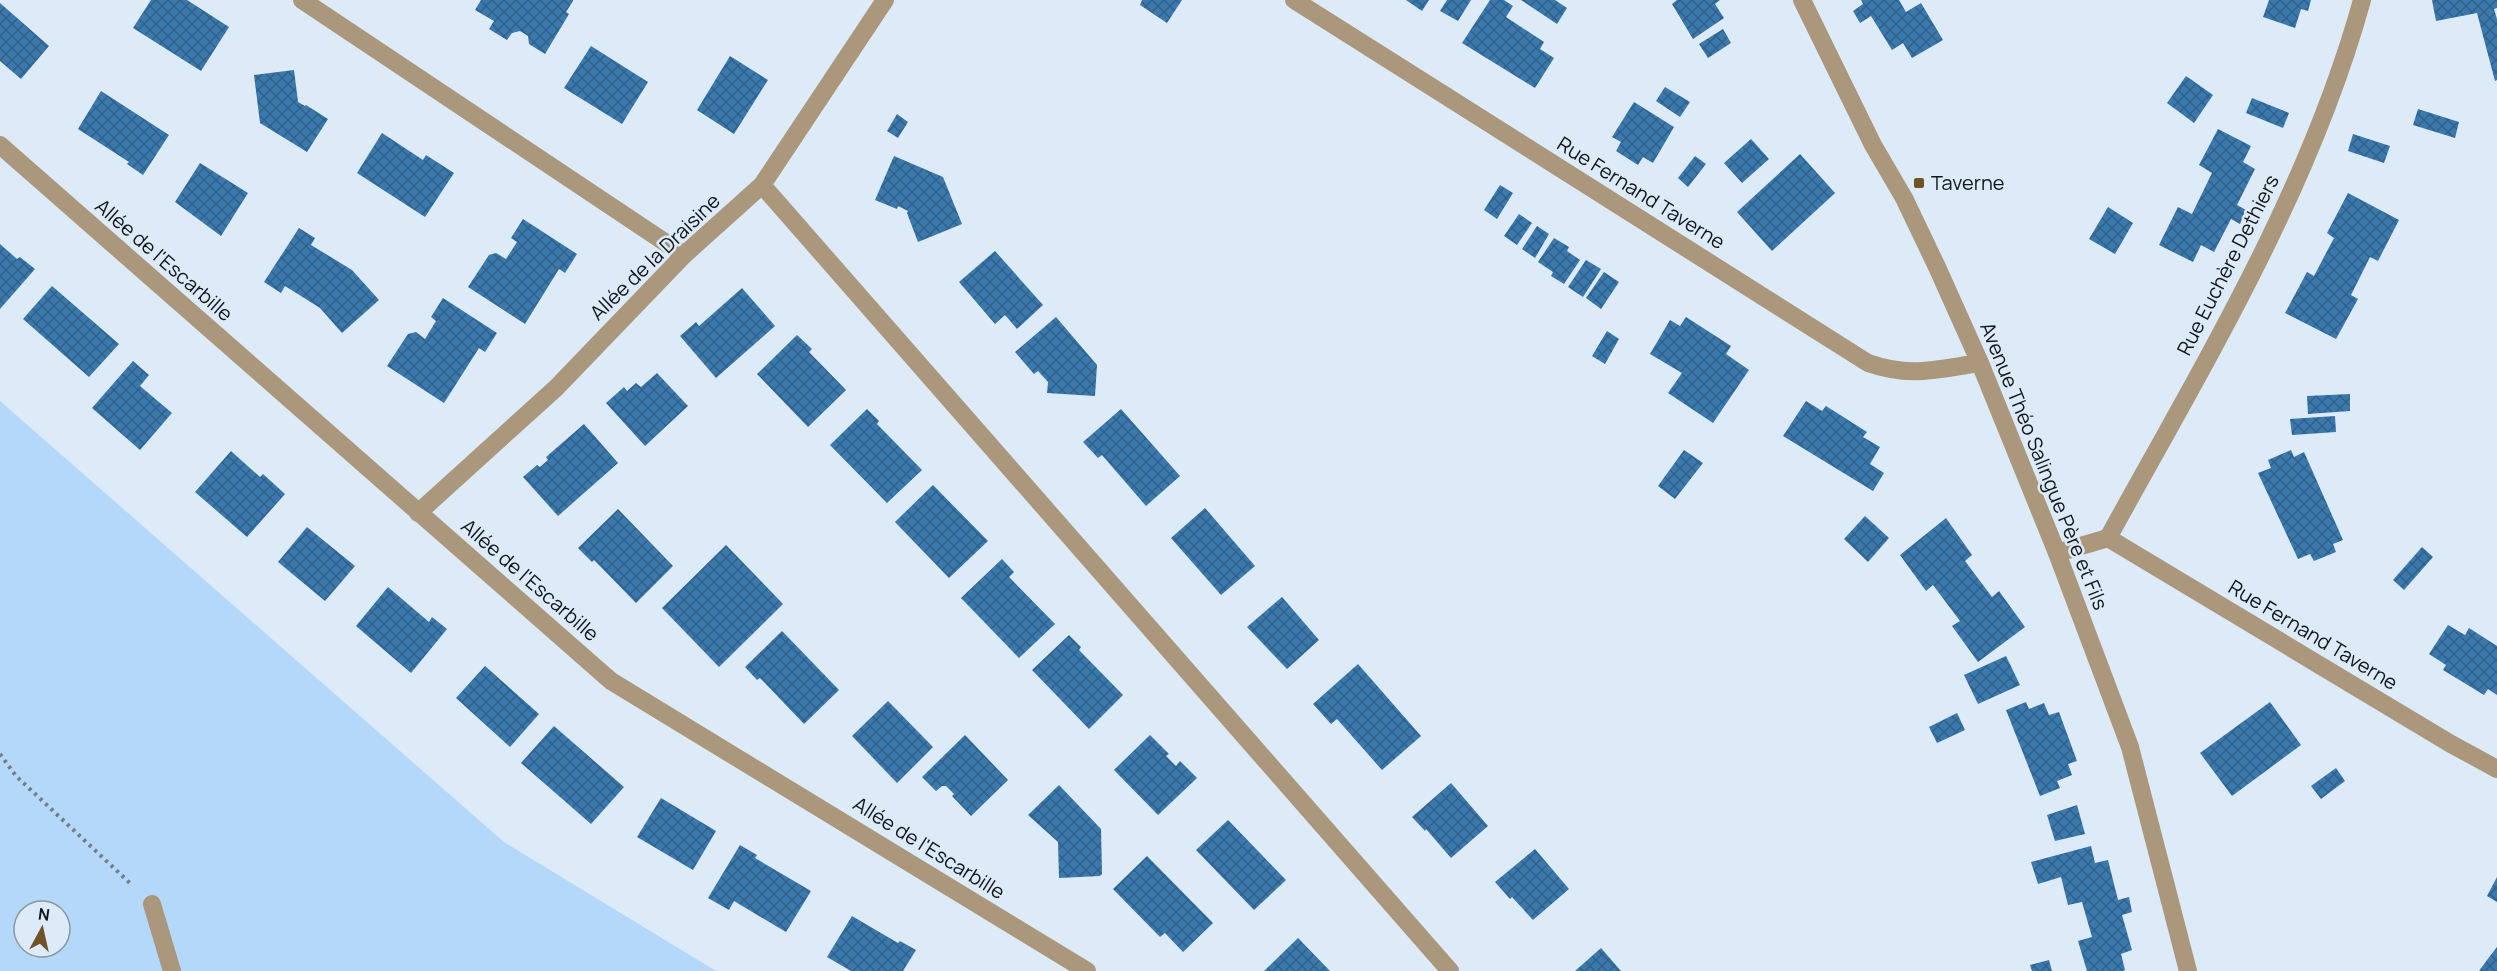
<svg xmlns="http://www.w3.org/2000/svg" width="2497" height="971" viewBox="0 0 2497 971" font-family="Manrope,sans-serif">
	<defs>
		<pattern id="building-cross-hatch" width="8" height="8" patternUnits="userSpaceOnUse" patternTransform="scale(1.5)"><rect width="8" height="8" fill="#3b78ac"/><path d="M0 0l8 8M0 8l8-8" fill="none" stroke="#30618b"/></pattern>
	</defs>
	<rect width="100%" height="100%" fill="#ddebf8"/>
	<path fill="#b4d8f9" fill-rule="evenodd" d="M0,401L504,842L716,971H0ZM24,911H60V947H24Z"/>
	<g fill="url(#building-cross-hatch)">
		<path d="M151,0H187L229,27L201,71L133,28Z"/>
		<path d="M481,0H573V1L566,12L569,14L545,54L529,44L528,36L520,31L512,33L507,40L489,29L494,21L475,10Z"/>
		<path d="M1142,0H1182L1167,23L1140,5Z"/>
		<path d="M1406,0H1429L1422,11Z"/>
		<path d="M1447,0H1471L1458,21L1440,11Z"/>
		<path d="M1490,0H1504L1513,6L1506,17L1544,42L1540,49L1554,58L1535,88L1462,43Z"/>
		<path d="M1521,0H1555L1567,8L1557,24Z"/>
		<path d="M1677,0H1720L1715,4L1724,18L1693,39L1672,4Z"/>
		<path d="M1861,0H1899L1906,12L1921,3L1943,40L1912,58L1903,43L1892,50L1871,16L1860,23L1853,11L1863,4Z"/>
		<path d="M2269,0H2311L2308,11L2301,9L2295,28L2263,17Z"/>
		<path d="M2432,0H2497V8L2494,9L2497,19V80L2495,81L2477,13L2436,21Z"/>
		<path d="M0,3L49,46L21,79L0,61Z"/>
		<path d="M1723,29L1731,43L1708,58L1699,44Z"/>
		<path d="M591,46L648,82L622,124L564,88Z"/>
		<path d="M730,56L768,80L734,134L697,110Z"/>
		<path d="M294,70L298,102L305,106L306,105L328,119L307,152L260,123L254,75Z"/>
		<path d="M2186,76L2213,95L2194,123L2167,103Z"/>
		<path d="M1665,87L1690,102L1680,117L1656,101Z"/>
		<path d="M101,91L169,135L143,175L127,164L129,162L78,129Z"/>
		<path d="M2252,98L2289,113L2283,128L2246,113Z"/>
		<path d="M1634,102L1674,127L1653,163L1643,157L1638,165L1616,151L1621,142L1612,137Z"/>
		<path d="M2418,109L2459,122L2455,138L2413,125Z"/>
		<path d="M897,114L908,122L898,138L887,131Z"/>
		<path d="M2218,129L2251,146L2243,162L2255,169L2237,205L2246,210L2240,224L2231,219L2214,252L2201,245L2193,262L2159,245L2178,207L2192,214L2212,173L2199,165Z"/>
		<path d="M382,133L423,160L426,155L454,173L425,217L357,173Z"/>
		<path d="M2353,134L2390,146L2384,163L2348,151Z"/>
		<path d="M1751,139L1769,159L1742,183L1724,163Z"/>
		<path d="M1800,154L1835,193L1772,251L1737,212Z"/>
		<path d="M894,156L943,177L962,224L918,242L907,213L908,211L898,206L897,209L875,200Z"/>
		<path d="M1695,156L1706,164L1688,187L1678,178Z"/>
		<path d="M200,163L248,193L221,236L175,202Z"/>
		<path d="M1500,185L1513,193L1497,219L1484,210Z"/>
		<path d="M2348,193L2399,220L2378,261L2370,257L2351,295L2358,299L2336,339L2285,313L2307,272L2314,276L2334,238L2327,233Z"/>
		<path d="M2108,207L2133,223L2115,254L2089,239Z"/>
		<path d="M1519,214L1532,223L1517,245L1504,236Z"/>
		<path d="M523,219L577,254L565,273L559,269L525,324L468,287L489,255L496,253L506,259L517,242L511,238Z"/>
		<path d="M1537,226L1549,234L1535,258L1522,249Z"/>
		<path d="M299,228L315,238L311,245L352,270L379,300L342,333L320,308L285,286L281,293L264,282Z"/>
		<path d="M1554,238L1569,247L1567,251L1580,260L1564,284L1551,276L1553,272L1538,262Z"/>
		<path d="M0,244L17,259L20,257L35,269L0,309Z"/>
		<path d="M995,251L1043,305L1017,329L1005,315L995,324L959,282Z"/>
		<path d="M1586,260L1601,269L1583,297L1568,287Z"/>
		<path d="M1604,272L1619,282L1601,309L1586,298Z"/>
		<path d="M52,286L119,344L89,377L23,319Z"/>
		<path d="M742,288L775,326L716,378L680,336L696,322L699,326Z"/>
		<path d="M443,298L497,333L485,352L479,348L444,403L387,366L408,334L416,332L425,339L436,321L431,317Z"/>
		<path d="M1056,317L1097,365L1095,396L1047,393L1048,382L1038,371L1034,374L1015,352Z"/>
		<path d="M1686,317L1731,346L1726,354L1749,370L1713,423L1668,393L1682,373L1650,354L1670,320L1680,326Z"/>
		<path d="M1607,331L1619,339L1605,364L1592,356Z"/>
		<path d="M797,335L812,349L809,352L846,390L808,427L757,374Z"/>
		<path d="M133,361L149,375L140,386L172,413L140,450L92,408Z"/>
		<path d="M657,373L688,406L645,446L606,403L624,387L627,391L636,383L641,387Z"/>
		<path d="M2350,394V411L2308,414L2307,396Z"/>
		<path d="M1806,401L1822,411L1826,406L1867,432L1863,437L1880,447L1870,464L1884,473L1873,491L1783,436Z"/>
		<path d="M867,409L879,421L877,424L922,470L887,503L830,445Z"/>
		<path d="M1121,409L1180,476L1146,506L1102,455L1098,458L1083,442Z"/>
		<path d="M2335,416L2336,432L2292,435L2290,419Z"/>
		<path d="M584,424L618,463L558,516L523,477L537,465L540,467L548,460L546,457Z"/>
		<path d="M1684,450L1703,463L1675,499L1658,486Z"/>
		<path d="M2291,450L2294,457L2304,452L2343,540L2333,544L2336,552L2314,561L2310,554L2298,559L2258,473L2271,468L2268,460Z"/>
		<path d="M231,451L260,477L263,474L285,494L247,537L195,492Z"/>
		<path d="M933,485L988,541L949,578L895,522Z"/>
		<path d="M1205,508L1255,566L1221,595L1171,538Z"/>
		<path d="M618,509L673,566L636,603L594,560L592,562L578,548Z"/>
		<path d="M1865,516L1889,538L1868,562L1844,539Z"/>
		<path d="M1946,518L1972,555L1965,561L1992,597L1999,591L2025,627L1978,662L1952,626L1960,621L1933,585L1926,591L1900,555Z"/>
		<path d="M307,527L355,566L325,601L278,562Z"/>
		<path d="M726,545L783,604L719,667L662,608Z"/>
		<path d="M2422,547L2433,557L2404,590L2393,580Z"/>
		<path d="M1002,559L1014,572L1009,577L1055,624L1019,658L961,598Z"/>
		<path d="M388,587L429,622L432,617L447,629L411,673L356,626Z"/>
		<path d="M1282,597L1319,640L1287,669L1247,627Z"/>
		<path d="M2448,625L2465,635L2469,628L2497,646V695L2488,689L2484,695L2443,670L2446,665L2429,654Z"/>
		<path d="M782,631L839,690L804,724L760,678L757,680L745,667Z"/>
		<path d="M1069,635L1081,647L1079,650L1123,695L1089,729L1032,670Z"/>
		<path d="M2006,656L2020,685L1978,704L1964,675Z"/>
		<path d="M1358,664L1421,736L1382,770L1337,719L1331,724L1313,704Z"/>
		<path d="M485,666L539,714L510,747L456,698Z"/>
		<path d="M888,701L933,747L897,783L852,736Z"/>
		<path d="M2026,702L2029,709L2044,703L2049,715L2059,712L2077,761L2068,764L2072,775L2057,781L2060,788L2040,796L2006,710Z"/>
		<path d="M2270,702L2301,745L2232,796L2200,753Z"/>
		<path d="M1957,713L1965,730L1937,743L1929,727Z"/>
		<path d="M554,726L624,787L591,824L521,763Z"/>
		<path d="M965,735L1008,780L971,816L952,796L954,794L946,786H942L936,791L922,777Z"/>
		<path d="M1150,735L1169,754L1166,756L1176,766L1180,761L1197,778L1158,815L1114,770Z"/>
		<path d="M2336,768L2345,781L2321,799L2311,786Z"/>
		<path d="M1451,783L1488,826L1451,858L1426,829L1425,831L1412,817Z"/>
		<path d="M1059,785L1101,829L1102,874L1100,876L1059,878L1058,842L1028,815Z"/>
		<path d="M661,798L716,831L693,870L637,837Z"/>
		<path d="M2077,805L2085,834L2055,841L2047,815Z"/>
		<path d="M1228,820L1286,880L1254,910L1196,850Z"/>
		<path d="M740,845L757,855L755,858L811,891L786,932L734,901L729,910L708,898Z"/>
		<path d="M2091,846L2095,863L2108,860L2118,900L2129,897L2132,912L2122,915L2132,950L2121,954L2125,970L2123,971H2087L2078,941L2092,937L2082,902L2068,905L2061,877L2038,884L2031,862Z"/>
		<path d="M1535,849L1569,889L1533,920L1512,897L1510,899L1495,882Z"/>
		<path d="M1147,856L1213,923L1183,952L1165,933L1160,937L1113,889Z"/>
		<path d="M2497,877V902L2487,896Z"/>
		<path d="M852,916L898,943L900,941L916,950L903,971H851L827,957Z"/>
		<path d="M1298,938L1330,971H1264Z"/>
		<path d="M2497,947V971H2479L2487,960Z"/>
		<path d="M1601,948L1621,971H1575Z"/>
		<path d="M2049,960L2052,971H2032L2030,965Z"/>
	</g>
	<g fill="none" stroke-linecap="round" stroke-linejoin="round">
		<path stroke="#737d85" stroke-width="4" stroke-dasharray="3 4.5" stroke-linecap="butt" d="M0,754L16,776L132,885"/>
		<g stroke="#ab977b" stroke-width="18">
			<path d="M302,0L684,255"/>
			<path d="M1294,0L1868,363C1911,378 1937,369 1980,363"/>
			<path d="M1802,0L1873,145L1904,198L1937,267L1980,363L2057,553L2130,747L2188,971"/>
			<path d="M0,145L611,681L1087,971"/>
			<path d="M762,185L1450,971"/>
			<path d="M418,513L556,388L684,255L762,185L885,0"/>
			<path d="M2108,538C2203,365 2309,192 2362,0"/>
			<path d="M2108,538L2451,744L2497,769"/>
			<path d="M2057,553L2108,538"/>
			<path d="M152,904L172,971"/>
		</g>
	</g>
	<rect fill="#705427" stroke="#ddebf8" stroke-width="2" x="1913" y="177" width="12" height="12" rx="3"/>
	<g text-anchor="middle" stroke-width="5" stroke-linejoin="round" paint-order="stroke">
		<g font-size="20" fill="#11161a" stroke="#ddebf8" text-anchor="start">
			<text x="1931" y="190">Taverne</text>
		</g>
		<g font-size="20" fill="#11161a" stroke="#ddebf8">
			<text transform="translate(1641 193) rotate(32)" y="7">Rue Fernand Taverne</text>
			<text transform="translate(655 257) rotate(-44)" y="7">Allée de la Draisine</text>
			<text transform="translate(164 260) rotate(41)" y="7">Allée de l'Escarbille</text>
			<text transform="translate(2228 265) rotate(-63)" y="7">Rue Euchère Dethiers</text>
			<text transform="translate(2044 466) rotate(68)" y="7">Avenue Théo Salingue Père et Fils</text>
			<text transform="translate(530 580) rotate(41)" y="7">Allée de l'Escarbille</text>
			<text transform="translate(2313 635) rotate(31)" y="7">Rue Fernand Taverne</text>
			<text transform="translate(929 848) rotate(32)" y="7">Allée de l'Escarbille</text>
		</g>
	</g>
	<g transform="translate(42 929) rotate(8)"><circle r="28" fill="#ddebf8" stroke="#8b969f" stroke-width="1.5"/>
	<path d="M0-4.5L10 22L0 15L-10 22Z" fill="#705427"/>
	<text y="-9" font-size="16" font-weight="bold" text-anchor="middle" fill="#11161a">N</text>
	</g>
</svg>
